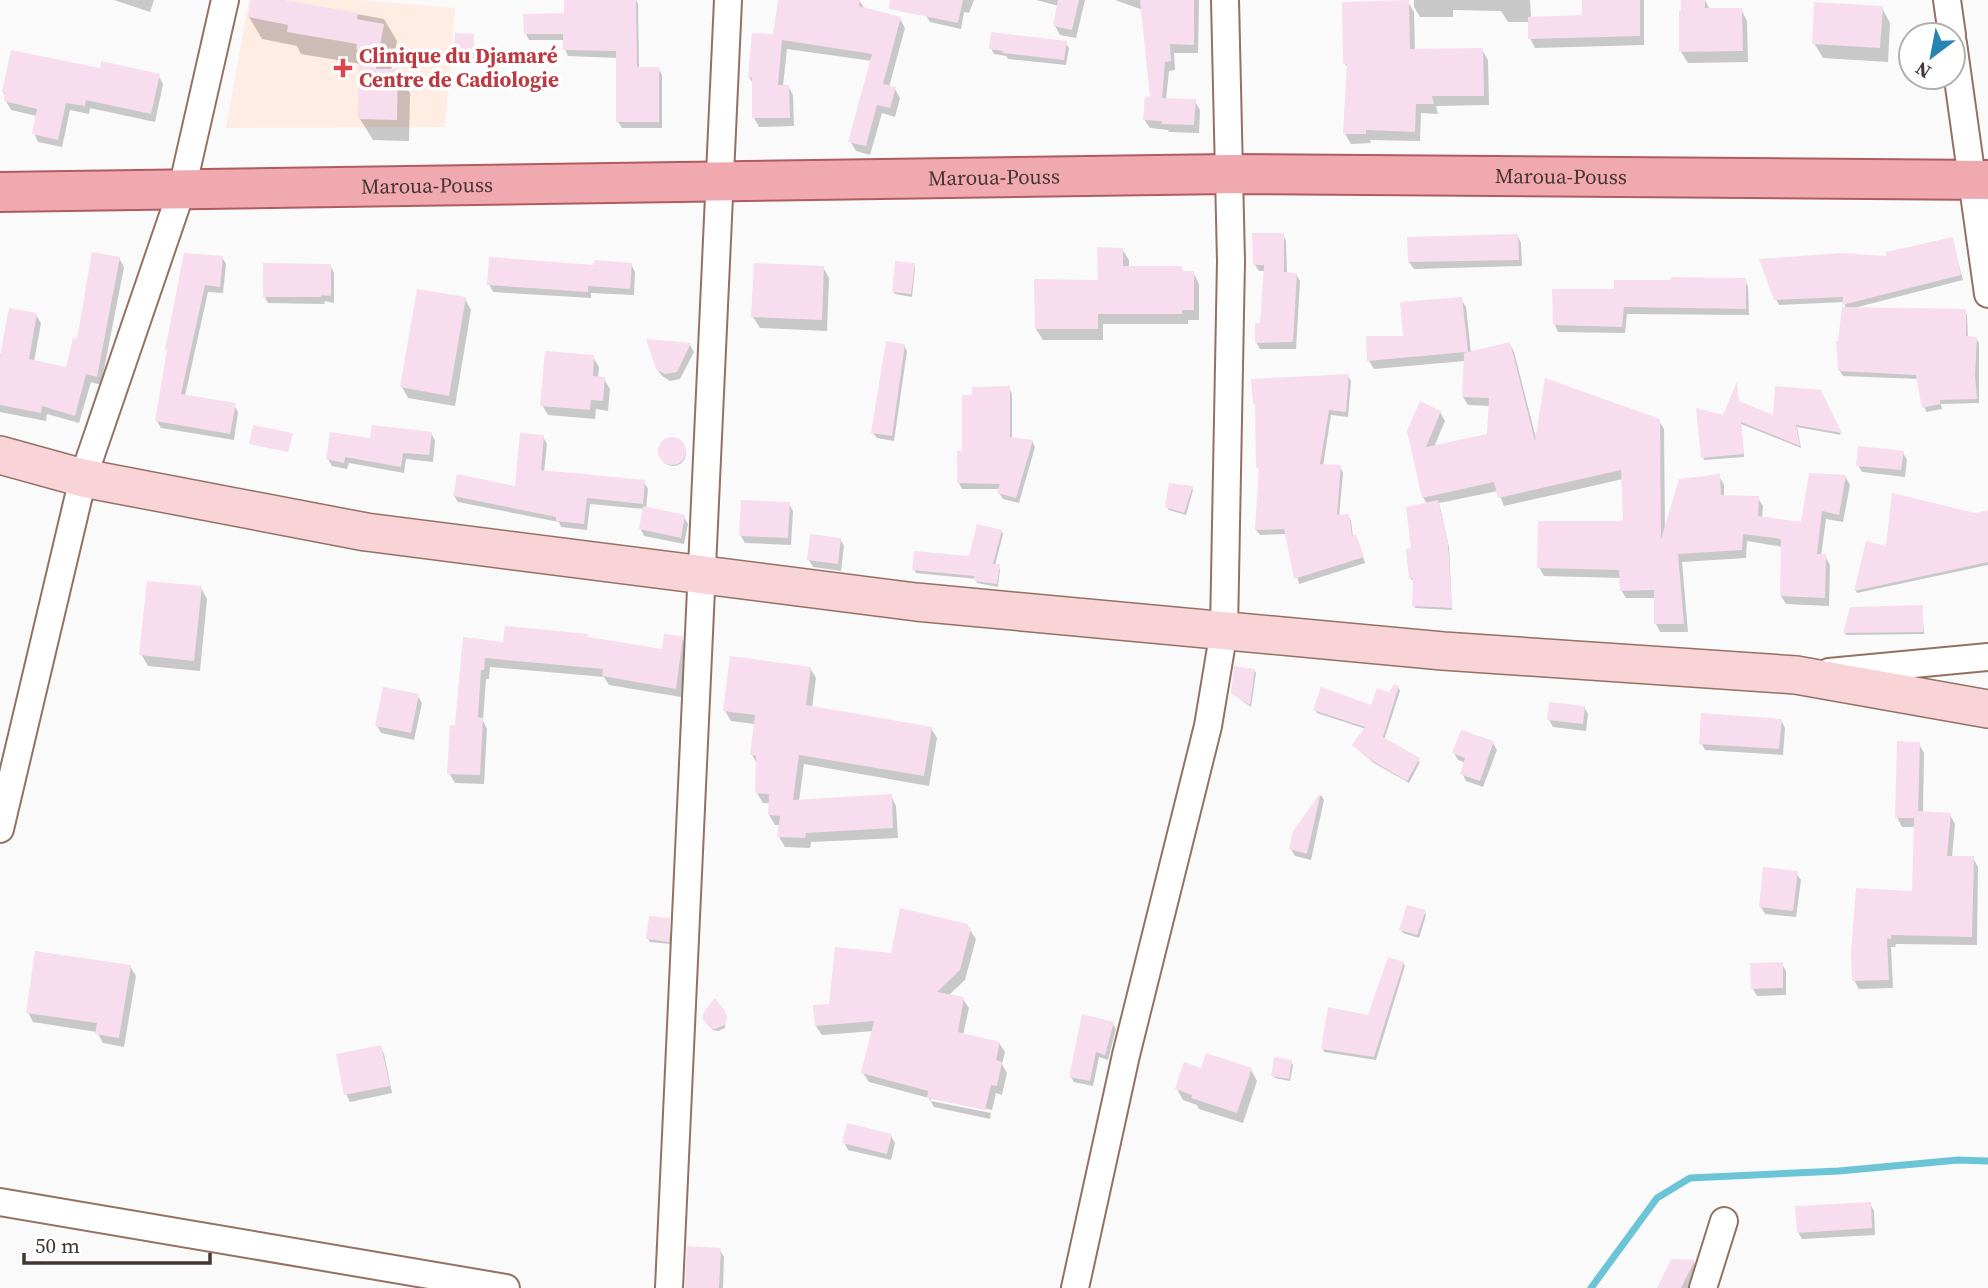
<svg xmlns="http://www.w3.org/2000/svg" width="1988" height="1288" viewBox="0 0 1988 1288" font-family="'Source Serif 4',serif">
	<rect width="100%" height="100%" fill="#fafafa"/>
	<path fill="#ffece3" d="M249,0H360L455,8L445,127L226,128Z"/>
	<g fill="#0003">
		<path d="M114,0H154L150,12Z"/>
		<path d="M253,0H281L384,19L397,41L391,71H397L410,93L409,141L373,140L360,119L361,64L301,54L297,46L262,39L249,17Z"/>
		<path d="M602,0H636L638,4L639,69L658,68L662,75V128H622L618,122V58L568,56L565,49V40H529L526,34Z"/>
		<path d="M779,0H859L865,9L900,19L905,28L889,87L895,89L900,98L895,117L882,113L870,155L856,151L850,141L872,61L787,49L783,86H788L793,95L794,126L759,127L754,118V85L749,77L774,36Z"/>
		<path d="M929,0H974L969,13L964,12L961,29L930,22L926,16Z"/>
		<path d="M1036,0H1085L1076,38L1060,35L1055,26L1059,6Z"/>
		<path d="M1115,0H1199L1198,53H1174L1175,70L1169,71L1166,100L1195,101L1200,110L1199,133L1169,132L1168,130L1150,128L1144,119L1152,99L1143,10Z"/>
		<path d="M1414,0H1530L1531,18L1584,17V0H1644V45L1535,48L1530,38L1529,22H1508L1501,11L1453,10V17H1420L1414,7Z"/>
		<path d="M1683,0H1705L1710,10L1741,9L1747,21L1748,62L1688,63L1681,52Z"/>
		<path d="M1408,2L1414,12L1415,51L1482,50L1488,60L1489,105L1436,106L1438,114L1421,113L1420,141L1370,140L1371,143L1351,144L1345,134L1349,70L1345,63Z"/>
		<path d="M1882,8L1890,23L1888,62L1823,58L1814,43Z"/>
		<path d="M473,36L474,64L458,63L456,60Z"/>
		<path d="M1065,42L1069,48L1066,65L1008,59L1006,56L994,54L991,48Z"/>
		<path d="M101,70L158,75L163,84L155,122L90,108L89,114L70,110L62,147L38,142L34,133L37,116L11,110L6,101V97L3,92Z"/>
		<path d="M1283,234L1286,241L1287,274H1296L1300,281L1296,349H1260L1256,342L1262,324L1265,271H1259L1255,265Z"/>
		<path d="M1517,235L1521,243L1522,266L1414,269L1409,262Z"/>
		<path d="M1952,239L1963,280L1854,308L1965,310L1967,315L1968,338H1976L1979,343V403L1941,404L1942,409L1926,412L1919,379L1843,376L1840,371L1839,343L1846,309L1844,302L1779,305L1776,299L1888,258Z"/>
		<path d="M1122,249L1129,260V268H1181L1184,273L1193,272L1199,284V320H1188V324H1103V340H1043L1036,329L1099,281Z"/>
		<path d="M186,255L222,257L226,264L223,293L208,292L185,396L234,405L238,412L234,440L161,428L157,421L169,353L167,350Z"/>
		<path d="M119,258L124,267L101,385L91,382L79,423L47,414L46,421L0,412V354L2,355L36,315L41,323L34,362L68,369L78,341Z"/>
		<path d="M631,264L635,272L634,295L591,293V298L493,292L489,284L595,267Z"/>
		<path d="M330,265L334,273V303L325,301L324,304L268,303L264,296Z"/>
		<path d="M914,265L915,268L912,297L895,294L893,291Z"/>
		<path d="M823,267L829,278L827,331L760,328L753,317Z"/>
		<path d="M1745,280L1748,287L1749,315L1627,314L1625,333L1558,332L1555,325L1616,290L1673,281Z"/>
		<path d="M465,299L471,310L455,406L408,398L402,387Z"/>
		<path d="M1461,299L1466,307L1471,353L1510,344L1514,352L1537,442L1659,421L1664,429L1665,530L1719,476L1724,485V496L1758,498L1763,506L1762,518L1802,524L1845,476L1850,485L1843,522L1826,519L1821,556H1825L1830,565L1829,606L1786,604L1781,596L1783,547L1747,541L1746,558L1682,562L1688,632H1660L1656,624L1655,598H1626L1621,590V578L1544,576L1539,567L1625,523L1623,479L1504,506L1498,491L1439,503L1449,547L1452,610L1415,608L1414,581L1410,578L1427,504L1423,497L1409,431L1440,412L1445,421L1434,447L1488,435L1490,406L1468,405L1463,397L1465,361L1374,369L1369,361Z"/>
		<path d="M690,345L694,352L680,379L670,381L662,376L657,369Z"/>
		<path d="M904,345L907,351L894,441L877,438L873,433Z"/>
		<path d="M593,357L599,367L598,379H604L610,389L608,411L596,409L595,419L548,415L542,405Z"/>
		<path d="M1348,376L1351,381L1348,417L1331,415L1323,466L1340,467L1343,473L1339,517L1348,516L1351,521L1353,537L1358,542L1365,563L1299,584L1286,534L1260,535L1256,530L1260,472L1258,467L1257,407L1255,403Z"/>
		<path d="M1009,388L1012,394V439L1032,441L1035,447L1019,503L1003,499L999,493L1000,489H962L959,483L964,452Z"/>
		<path d="M1820,392L1841,435L1797,427L1801,448L1741,424L1744,457L1704,460L1703,457L1724,417L1739,403L1774,418Z"/>
		<path d="M431,433L435,441L433,462L406,459L404,473L349,463L347,469L332,466L328,459L372,440Z"/>
		<path d="M543,437L547,444L544,472L644,482L648,489L646,509L684,517L688,524L684,544L644,536L640,528L644,509L590,504L587,530L561,527L559,522L458,502L454,496L517,488Z"/>
		<circle cx="673" cy="453" r="13"/>
		<path d="M1903,453L1907,460L1905,477L1862,472L1858,465Z"/>
		<path d="M1192,488L1193,490L1186,515L1169,510L1167,507Z"/>
		<path d="M789,504L793,511L791,545L745,543L741,536Z"/>
		<path d="M1988,512V565L1857,593L1856,591L1868,543L1888,548Z"/>
		<path d="M1001,531L1003,534L995,565L1000,569L998,587L977,583L976,579L916,573L914,570L971,558Z"/>
		<path d="M840,539L844,546L841,571L813,567L809,560Z"/>
		<path d="M201,588L207,599L200,671L148,666L141,654Z"/>
		<path d="M1922,607L1924,634L1846,635L1845,633Z"/>
		<path d="M587,635L589,639L664,651L682,638L687,647L681,697L609,685L604,677L490,667L489,679H486L483,721L487,729L484,784L455,783L449,773L456,727L465,639L505,644Z"/>
		<path d="M810,668L816,678L812,708L931,728L937,738L929,786L804,764L799,801L891,796L896,806L898,838L811,842L810,848L785,847L779,837L780,825H775L769,815L770,803H763L757,793L758,765L752,755L755,724L731,721L725,711Z"/>
		<path d="M1254,670L1256,673L1251,707L1233,694Z"/>
		<path d="M1398,687L1400,691L1384,740L1420,762L1409,783L1374,763L1356,748L1354,745L1366,729L1317,713L1315,710L1372,707Z"/>
		<path d="M417,695L422,703L414,740L381,733L377,726Z"/>
		<path d="M1584,707L1588,714L1586,731L1553,727L1549,720Z"/>
		<path d="M1781,720L1785,728L1783,755L1705,750L1701,743Z"/>
		<path d="M1493,743L1497,750L1483,787L1466,781L1462,773L1466,763L1458,760L1454,753Z"/>
		<path d="M1919,744L1924,753L1923,813L1950,815L1955,824L1952,857L1973,858L1978,867L1977,945L1896,944L1895,947H1891L1893,988L1859,989L1854,980L1914,893L1915,827H1902L1897,817Z"/>
		<path d="M1321,795L1324,800L1311,860L1295,856L1291,849L1295,832Z"/>
		<path d="M1796,873L1801,880L1796,917L1765,914L1761,907Z"/>
		<path d="M1425,912L1426,915L1419,938L1403,933L1401,930Z"/>
		<path d="M669,920L670,944L650,942L648,939Z"/>
		<path d="M967,926L976,939L965,980L948,996L963,999L969,1008L963,1035L999,1043L1005,1052L1002,1064L1007,1073L1002,1095L996,1093L992,1110L931,1097V1101L991,1113L990,1119L934,1107L929,1098L869,1082L863,1073L874,1031L822,1035L816,1026L831,1005L892,955Z"/>
		<path d="M1403,963L1405,966L1376,1060L1324,1052L1323,1049L1369,1017Z"/>
		<path d="M1782,964L1786,971V995L1757,996L1753,989Z"/>
		<path d="M130,966L136,976L124,1047L103,1043L97,1032L33,1022L28,1012Z"/>
		<path d="M726,1016L725,1028L718,1031L713,1030L706,1021Z"/>
		<path d="M1113,1024L1116,1029L1108,1060L1099,1057L1093,1086L1074,1082L1071,1077Z"/>
		<path d="M380,1047L384,1054L392,1093L350,1102L346,1094Z"/>
		<path d="M1291,1062L1293,1065L1290,1081L1275,1078L1273,1075Z"/>
		<path d="M1202,1070H1251L1257,1081L1243,1123L1199,1109L1197,1105L1183,1100L1177,1089Z"/>
		<path d="M891,1136L895,1143L891,1160L848,1150L844,1142Z"/>
		<path d="M1870,1204L1874,1211L1875,1235L1802,1239L1798,1232Z"/>
		<path d="M720,1250L724,1257L723,1288H687Z"/>
		<path d="M1694,1262L1697,1269L1688,1288H1659Z"/>
	</g>
	<g fill="none" stroke-linecap="round" stroke-linejoin="round">
		<path stroke="#6cc5d7" stroke-width="7" d="M1591,1288L1657,1198L1690,1178L1839,1171L1958,1160L1988,1161"/>
	</g>
	<g fill="#f7dded">
		<path d="M251,0H282L358,13L357,19L384,24L376,69H398L397,120L358,119L359,50L356,49L357,44L287,32L288,25L248,17Z"/>
		<path d="M564,0H636L637,67H659V122H616V51L563,50V34H524L523,14L564,13Z"/>
		<path d="M778,0H860L859,6L901,17L883,84L896,87L890,108L877,105L866,146L848,142L872,54L782,40L778,85H789L790,118H752V78L748,77L752,33L773,34Z"/>
		<path d="M890,0H963L958,23L889,9Z"/>
		<path d="M1058,0H1079L1072,30L1053,26Z"/>
		<path d="M1140,0H1194V45L1170,44L1171,61L1165,62L1162,98L1196,99L1194,125L1162,124V121L1143,120L1145,97H1150Z"/>
		<path d="M1409,0L1410,49L1483,48L1484,96H1432L1434,104H1416L1415,132L1366,130V134H1343L1347,64H1343L1342,2Z"/>
		<path d="M1582,0H1640V36L1528,39V17L1582,15Z"/>
		<path d="M1681,0H1705V8H1742L1743,51L1679,52V10H1681Z"/>
		<path d="M1814,2L1883,6L1880,48L1812,44Z"/>
		<path d="M991,32L1067,41L1064,60L1002,53L1003,51L989,49Z"/>
		<path d="M455,33L474,34L473,62L454,61Z"/>
		<path d="M11,50L100,68L101,61L160,74L151,114L86,100L85,106L66,103L58,140L32,134L37,109L4,101L5,93L2,92Z"/>
		<path d="M1252,233H1284V272L1297,273L1293,342L1255,343V323H1260L1264,265H1253Z"/>
		<path d="M1518,234L1519,260L1408,262L1407,237Z"/>
		<path d="M1953,237L1961,275L1842,305L1843,297L1774,300L1759,259L1842,253L1886,256V252Z"/>
		<path d="M1097,247L1123,248V266H1182V271H1194V310H1182V314H1098V329H1035L1034,279L1098,280Z"/>
		<path d="M92,252L120,257L97,377L86,374L75,416L42,406L41,413L0,405V356L9,308L37,313L29,359L66,367L73,338L77,339Z"/>
		<path d="M184,253L223,256L220,287L205,285L181,394L236,403L230,434L155,421L167,350H165Z"/>
		<path d="M489,257L594,265V260L632,263L630,289L588,286V292L487,285Z"/>
		<path d="M895,261L915,263L911,294L892,292Z"/>
		<path d="M263,263L331,264V296L322,295L321,297H263Z"/>
		<path d="M754,263L824,266L822,320L751,317Z"/>
		<path d="M1671,277L1746,278V309L1624,307L1622,327L1553,325L1552,289H1614V280H1671Z"/>
		<path d="M417,289L466,297L449,396L400,387Z"/>
		<path d="M1462,297L1468,352L1510,342L1535,441L1545,378L1660,419L1661,539L1679,479L1720,474L1721,495L1759,496L1758,516L1801,522L1809,473L1846,475L1839,515L1822,511L1817,554H1826L1825,598L1780,596L1781,539L1743,534L1742,550L1678,554L1684,624H1654V590L1620,591L1619,570L1537,568L1538,521H1623L1621,470L1498,498L1494,482L1422,498L1407,431L1420,401L1441,411L1426,447L1487,434L1489,398L1462,397L1464,353L1466,352L1367,361L1366,336H1403L1400,302Z"/>
		<path d="M1842,307L1966,309V336L1977,337L1975,375L1977,399L1940,400V404L1922,408L1916,375L1838,371L1836,341H1838Z"/>
		<path d="M646,339L691,343L677,372L665,374L656,369Z"/>
		<path d="M886,341L905,344L892,436L871,433Z"/>
		<path d="M545,351L594,355L593,376L605,377L603,401L591,400L590,410L540,406Z"/>
		<path d="M1349,374L1346,412L1329,410L1320,464L1341,465L1337,515L1349,514L1352,536L1356,534L1364,557L1294,579L1284,529L1255,530L1259,468H1256L1255,404H1253L1251,379Z"/>
		<path d="M1737,382L1739,401L1773,415L1775,386L1821,390L1842,433L1796,425L1800,446L1741,422L1744,454L1701,458L1696,408L1723,415Z"/>
		<path d="M1010,386V437L1033,440L1016,498L997,493L1000,484L957,483V451H962V395H972V387Z"/>
		<path d="M253,425L293,433L288,452L249,444Z"/>
		<path d="M372,425L432,432L429,455L403,453L401,467L345,457L344,463L326,459L330,432L370,438Z"/>
		<path d="M520,433L544,435L541,470L645,480L643,504L587,498L584,524L556,521V517L453,496L457,474L515,486Z"/>
		<circle cx="672" cy="451" r="14"/>
		<path d="M1858,446L1904,451L1901,470L1856,466Z"/>
		<path d="M1169,483L1193,486L1184,513L1165,507Z"/>
		<path d="M1892,493L1975,513L1988,510V562L1854,591L1866,541L1886,546Z"/>
		<path d="M741,500L790,502L788,538L739,536Z"/>
		<path d="M1438,500L1448,543L1452,608L1412,606L1413,578L1409,579L1406,549L1411,548L1406,507Z"/>
		<path d="M643,506L685,515L681,538L639,529Z"/>
		<path d="M977,524L1002,530L993,564H1000L997,584L974,581V576L912,570L914,551L969,556Z"/>
		<path d="M810,534L841,538L838,564L807,560Z"/>
		<path d="M147,581L202,586L194,661L139,655Z"/>
		<path d="M1923,605V632L1843,633L1850,607Z"/>
		<path d="M505,626L588,634V637L662,649L664,634L683,636L676,689L602,676L603,669L485,658L484,670H481L478,717L483,718L480,775L447,774L450,725H455L463,637L503,642Z"/>
		<path d="M730,656L811,667L806,705L932,727L924,776L799,755L793,800L892,794L893,828L806,833L805,838L777,837L780,816L768,815L769,794L755,793L756,756L750,755L755,715L723,711Z"/>
		<path d="M1234,666L1255,669L1250,705L1231,694Z"/>
		<path d="M1395,684L1399,686L1383,737L1420,758L1407,781L1371,760L1352,745L1365,727L1313,710L1321,687L1371,705L1377,688L1389,692Z"/>
		<path d="M383,687L419,694L411,733L375,726Z"/>
		<path d="M1549,702L1585,706L1583,724L1547,720Z"/>
		<path d="M1701,713L1782,719L1779,749L1699,744Z"/>
		<path d="M1461,730L1494,741L1480,781L1460,774L1465,758L1452,753Z"/>
		<path d="M1897,741L1920,742L1918,811L1951,813L1947,856H1974L1972,937L1891,935V939L1887,938L1889,980L1852,981L1851,953L1856,888L1912,891L1914,818H1895Z"/>
		<path d="M1321,792L1307,854L1289,849L1293,831Z"/>
		<path d="M1763,867L1798,871L1793,911L1759,907Z"/>
		<path d="M1407,905L1426,910L1417,935L1399,930Z"/>
		<path d="M900,908L968,924L967,927L971,928L960,970L937,992L964,997L958,1032L1000,1042L996,1060L1002,1062L997,1086L991,1085L985,1110L927,1098L928,1091L861,1073L874,1021L815,1026L813,1005L829,1004L835,947L891,953Z"/>
		<path d="M649,916L670,918L669,942L646,939Z"/>
		<path d="M35,951L131,965L119,1038L95,1034L97,1023L26,1013Z"/>
		<path d="M1388,957L1404,962L1374,1057L1321,1049L1328,1007L1368,1015Z"/>
		<path d="M1783,962V988L1751,989L1750,963Z"/>
		<path d="M715,998L725,1011L727,1017L725,1025L715,1029L710,1028L702,1018L705,1010Z"/>
		<path d="M1082,1014L1114,1022L1105,1055L1096,1052L1090,1081L1069,1077Z"/>
		<path d="M381,1045L390,1086L344,1095L336,1054Z"/>
		<path d="M1206,1053L1252,1068L1237,1113L1191,1098L1192,1095L1175,1089L1184,1062L1201,1068Z"/>
		<path d="M1274,1057L1292,1060L1289,1079L1271,1076Z"/>
		<path d="M847,1123L892,1134L887,1154L842,1143Z"/>
		<path d="M1871,1202L1872,1228L1797,1233L1795,1206Z"/>
		<path d="M687,1246L721,1248L719,1288H685Z"/>
		<path d="M1671,1259L1695,1260L1681,1288H1657Z"/>
	</g>
	<g fill="none" stroke-linecap="round" stroke-linejoin="round">
		<g stroke="#947162" stroke-width="30">
			<g id="minor">
				<path d="M1947,0L1952,35"/>
				<path d="M1953,43L1988,294"/>
				<path d="M1829,672L1988,657"/>
				<path d="M0,829L83,478L182,189L225,0"/>
				<path d="M0,1202L506,1288"/>
				<path d="M669,1288L728,0"/>
				<path d="M1075,1288L1126,1055L1208,726L1224,630L1231,261L1225,0"/>
				<path d="M1703,1288L1724,1221"/>
			</g>
		</g>
		<g stroke="#947162" stroke-width="40">
			<path id="secondary" d="M0,455L83,478L366,532L916,602L1443,651L1796,675L1988,709"/>
		</g>
		<g stroke="#af5c61" stroke-width="42">
			<g id="primary">
				<path id="s1" d="M0,192L1228,174L1988,180"/>
			</g>
		</g>
		<use href="#minor" stroke="#fff" stroke-width="26"/>
		<use href="#secondary" stroke="#f8d4d8" stroke-width="37"/>
		<use href="#primary" stroke="#f1a9b0" stroke-width="38"/>
	</g>
	<path fill="#e0444e" stroke="#fff" stroke-width="2.5" d="M339.5 57.5h7v7h7v7h-7v7h-7v-7h-7v-7h7z"/>
	<g text-anchor="middle" stroke-width="7" stroke-linejoin="round" paint-order="stroke">
		<g font-size="21" font-weight="bold" fill="#be3a42" stroke="#fff" text-anchor="start">
			<text x="359" y="63">Clinique du Djamaré<tspan x="359" dy="24">Centre de Cadiologie</tspan></text>
		</g>
		<g font-size="21" fill="#463630" stroke="#fff">
			<text dy="7" stroke="none"><textPath href="#s1" startOffset="1561">Maroua-Pouss</textPath></text>
			<text dy="7" stroke="none"><textPath href="#s1" startOffset="994">Maroua-Pouss</textPath></text>
			<text dy="7" stroke="none"><textPath href="#s1" startOffset="427">Maroua-Pouss</textPath></text>
		</g>
	</g>
	<g transform="translate(1932 56) rotate(212)"><circle r="33" fill="#ffffff" stroke="#b5afac" stroke-width="2"/>
	<path d="M0-5L12 26L0 18L-12 26Z" fill="#2883b0"/>
	<text y="-10" font-size="19" font-weight="bold" text-anchor="middle" fill="#463630">N</text>
	</g>
	<path d="M24 1253v10h186v-10" fill="none" stroke="#463630" stroke-width="3.5"/>
	<text x="35" y="1253" font-size="21" fill="#463630" stroke="#ffffff" stroke-width="5" paint-order="stroke">50 m</text>
</svg>
